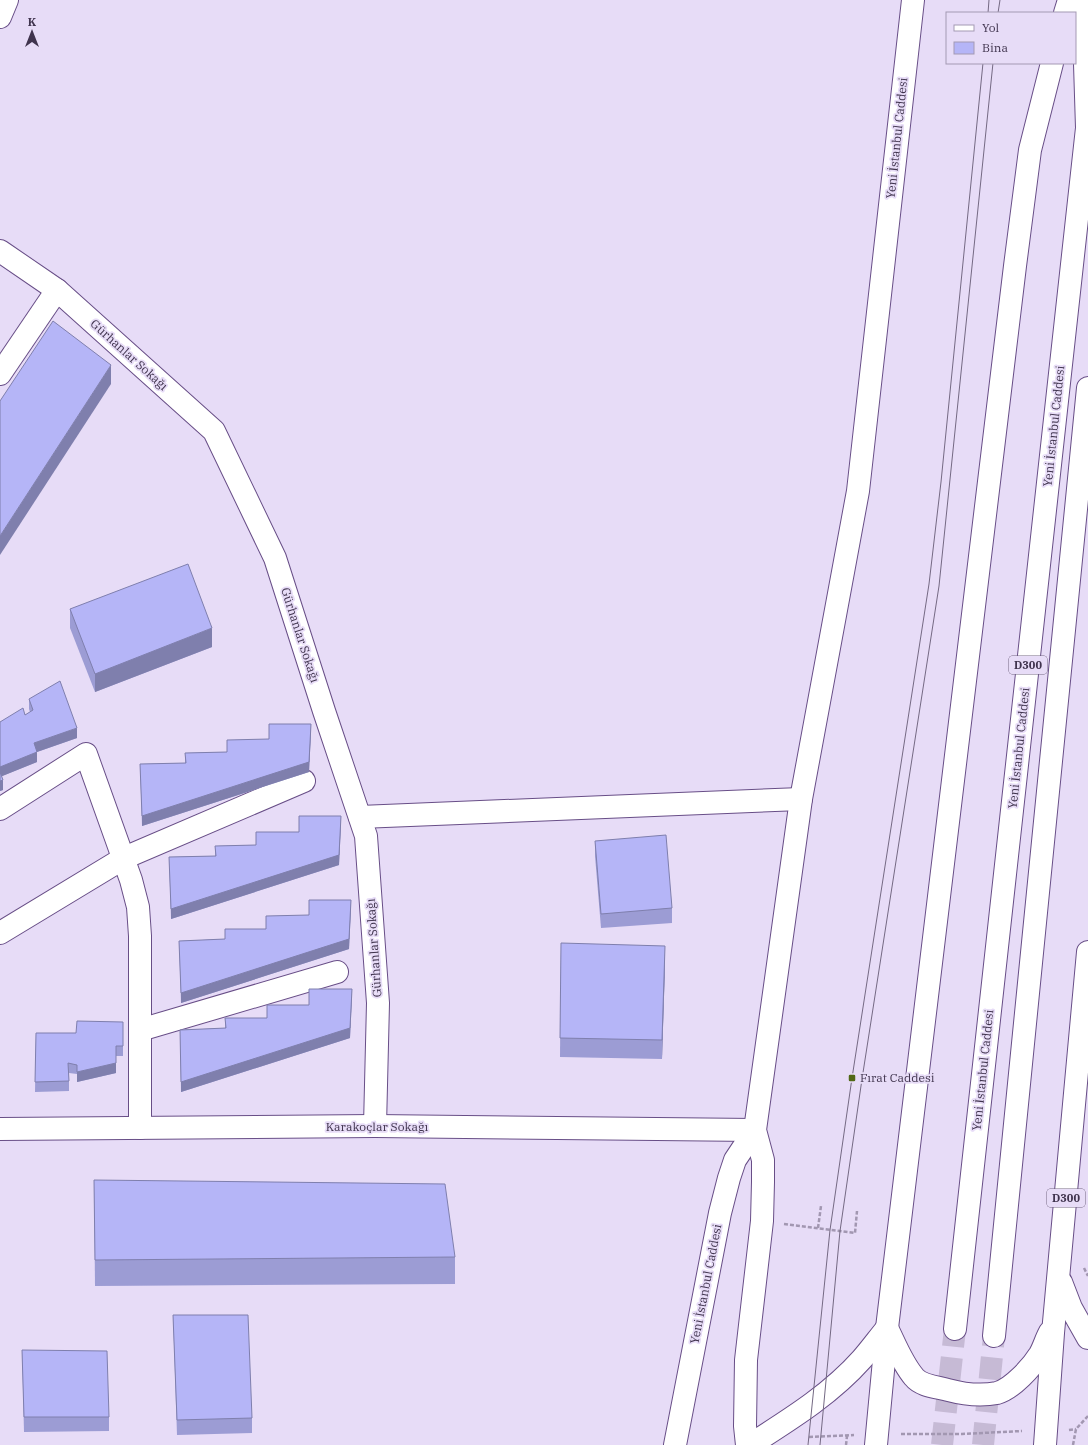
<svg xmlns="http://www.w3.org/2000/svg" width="1088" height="1445" viewBox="0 0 1088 1445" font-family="'IBM Plex Serif',serif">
	<rect width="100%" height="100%" fill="#e7dcf7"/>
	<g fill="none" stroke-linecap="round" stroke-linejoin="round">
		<g stroke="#c6bad5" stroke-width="22" stroke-dasharray="22 11" stroke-linecap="butt">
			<path d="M942,1445L955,1329"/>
			<path d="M983,1445L994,1336"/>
		</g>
		<g stroke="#684e87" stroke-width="24">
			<g id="minor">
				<path d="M0,17L7,0"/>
				<path d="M0,251L57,290L214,431L275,558L324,711L366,836L378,1003L375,1126"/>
				<path d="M0,374L57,290"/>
				<path d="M0,809L86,754L131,880L138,907L140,936V1128"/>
				<path d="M360,817L801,799"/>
				<path d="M0,933L124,858L304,781"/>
				<path d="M140,1030L337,972"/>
				<path d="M0,1129L375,1126L755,1130"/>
				<path d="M675,1445L720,1213L729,1178L735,1160L755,1130"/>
				<path d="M747,1445L745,1426L746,1360L762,1221L763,1182V1160L755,1130L801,799L858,491L913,0"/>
			</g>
		</g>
		<g stroke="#684e87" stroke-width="24">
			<g id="highway">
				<path d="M1065,13L1069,0"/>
				<path d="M1061,1282L1071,1308L1088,1338"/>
				<path d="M887,1328C895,1344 902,1363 914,1377C921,1386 937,1387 948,1390C963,1394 982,1396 997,1393C1012,1389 1032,1367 1040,1354C1044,1347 1046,1339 1050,1332"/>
				<path d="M955,1329L1087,128L1083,0"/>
				<path d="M994,1336L1088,388"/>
				<path d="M750,1445C789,1420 830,1395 862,1359C870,1350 878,1339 887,1328"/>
				<path d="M876,1445L887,1328L1015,266L1030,150L1052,63"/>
				<path d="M1045,1445L1053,1333L1088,952"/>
			</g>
		</g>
		<g stroke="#a297b1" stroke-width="2.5" stroke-dasharray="4 2" stroke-linecap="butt">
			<path d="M784,1224L855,1233L857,1211"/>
			<path d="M818,1228L821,1206"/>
			<path d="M1084,1268L1088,1276"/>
			<path d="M1069,1430L1076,1429"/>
			<path d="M901,1434H962L1022,1431"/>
			<path d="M809,1437L854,1435"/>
			<path d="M846,1445L847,1436"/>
			<path d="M1073,1445L1076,1429L1088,1416"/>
		</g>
		<use href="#minor" stroke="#fff" stroke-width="22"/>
		<use href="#highway" stroke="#fff" stroke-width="22"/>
		<g stroke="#746983" stroke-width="1">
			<path d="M988,13L989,0"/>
			<path d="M998,13L1000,0"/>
			<path d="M808,1445L830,1230L852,1078L929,584L941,482L983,63"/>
			<path d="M820,1445L840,1231L862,1079L939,586L993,63"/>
		</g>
	</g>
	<g fill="#9c9cd4">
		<path d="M70,609L212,647L95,692L70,628Z"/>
		<path d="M29,699L77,738L37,752V762L2,776L3,790L0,791V722L25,715L30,712L29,709Z"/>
		<path d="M311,734L309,772L142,826L140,764L185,763V753L227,752L269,739Z"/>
		<path d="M341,826L339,865L171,919L169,857L215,856V846L256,845L299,832Z"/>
		<path d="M595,841L672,908V923L601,928L595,856Z"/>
		<path d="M351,910L349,949L181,1003L179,941L225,939V929H266L309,915Z"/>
		<path d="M561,943L665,965L662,1059L560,1057Z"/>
		<path d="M352,999L350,1038L181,1092L180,1030L225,1028V1018H267Z"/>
		<path d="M123,1022V1056H116V1073L77,1082V1074L69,1073V1091L35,1092L36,1033H76Z"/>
		<path d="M94,1180L455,1257V1284L95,1286Z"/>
		<path d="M173,1315L252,1418V1433L177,1435Z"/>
		<path d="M22,1350L109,1417V1431L24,1432Z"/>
	</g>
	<g fill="#7f7fad">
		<path d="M111,365V384L0,555V536Z"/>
		<path d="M212,628V647L95,692V674Z"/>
		<path d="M311,724L309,772L142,826V816Z"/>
		<path d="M77,728V738L34,753V743Z"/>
		<path d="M37,752V762L0,777V767Z"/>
		<path d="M3,780V790L0,791V781Z"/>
		<path d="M341,816L339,865L171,919V909Z"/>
		<path d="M351,900L349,949L181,1003V993Z"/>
		<path d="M665,946V965L662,1059V1040Z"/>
		<path d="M352,989L350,1038L181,1092V1082Z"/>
		<path d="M116,1063V1073L77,1082V1072Z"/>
	</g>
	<g fill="#b5b5f7" stroke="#7f7fad">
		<path d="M53,321L111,365L0,536V401Z"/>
		<path d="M188,564L212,628L95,674L70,609Z"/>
		<path d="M60,681L77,728L34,743L37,752L0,767V722L23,708L25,715L33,710L29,699Z"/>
		<path d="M269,724H311L309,762L142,816L140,764L186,763L185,753L227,752V740L269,739Z"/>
		<path d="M0,772L3,780L0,781Z"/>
		<path d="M299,816H341L339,855L171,909L169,857L216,856L215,846L256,845V832H299Z"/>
		<path d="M666,835L672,908L601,914L595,841Z"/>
		<path d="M309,900H351L349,939L181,993L179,941L225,939V929H266V916L309,915Z"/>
		<path d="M561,943L665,946L662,1040L560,1038Z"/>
		<path d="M309,989H352L350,1028L181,1082L180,1030L226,1028L225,1018H267V1005H309Z"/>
		<path d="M77,1021L123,1022V1046H116V1063L77,1072V1065L68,1063L69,1081L35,1082L36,1033H76Z"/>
		<path d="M94,1180L445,1184L455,1257L95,1260Z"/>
		<path d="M173,1315H248L252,1418L177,1420Z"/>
		<path d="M22,1350L107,1351L109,1417H24Z"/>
	</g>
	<rect fill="#516816" stroke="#e7dcf7" stroke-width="1.5" x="848" y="1074" width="8" height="8" rx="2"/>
	<g text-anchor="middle" stroke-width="3.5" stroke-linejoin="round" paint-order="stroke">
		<g fill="#e7dcf7" stroke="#726681" stroke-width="1">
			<rect x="1009" y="656" width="38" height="18" rx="3"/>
			<rect x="1047" y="1189" width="38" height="18" rx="3"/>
		</g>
		<g font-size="11" font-weight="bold" fill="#40344e">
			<text x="1028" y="669">D300</text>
			<text x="1066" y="1202">D300</text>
		</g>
		<g font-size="12" fill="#40344e" stroke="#e7dcf7">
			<text transform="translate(897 138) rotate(-84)" y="4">Yeni İstanbul Caddesi</text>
			<text transform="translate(129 355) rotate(42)" y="4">Gürhanlar Sokağı</text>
			<text transform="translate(1054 426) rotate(-84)" y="4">Yeni İstanbul Caddesi</text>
			<text transform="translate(300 635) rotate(72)" y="4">Gürhanlar Sokağı</text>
			<text transform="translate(1019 748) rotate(-84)" y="4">Yeni İstanbul Caddesi</text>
			<text transform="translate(374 948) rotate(-94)" y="4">Gürhanlar Sokağı</text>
			<text transform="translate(983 1070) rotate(-84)" y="4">Yeni İstanbul Caddesi</text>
			<text x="377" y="1131">Karakoçlar Sokağı</text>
			<text transform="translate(706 1284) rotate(-79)" y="4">Yeni İstanbul Caddesi</text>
		</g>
		<g font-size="12" fill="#40344e" stroke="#e7dcf7" text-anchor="start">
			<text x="860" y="1082">Fırat Caddesi</text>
		</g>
	</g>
	<rect x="946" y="12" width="130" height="52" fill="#e7dcf7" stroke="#a499b3"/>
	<rect x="954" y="25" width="20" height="6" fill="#ffffff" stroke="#a499b3"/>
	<text x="982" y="32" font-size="12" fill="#40344e">Yol</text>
	<rect x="954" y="42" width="20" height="12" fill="#b5b5f7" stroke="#a499b3"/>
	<text x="982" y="52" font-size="12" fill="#40344e">Bina</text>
	<g transform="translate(32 32)" stroke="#e7dcf7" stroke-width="3" paint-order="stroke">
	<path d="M0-3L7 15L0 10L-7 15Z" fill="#40344e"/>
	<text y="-6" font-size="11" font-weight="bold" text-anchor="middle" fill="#40344e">K</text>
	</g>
</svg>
